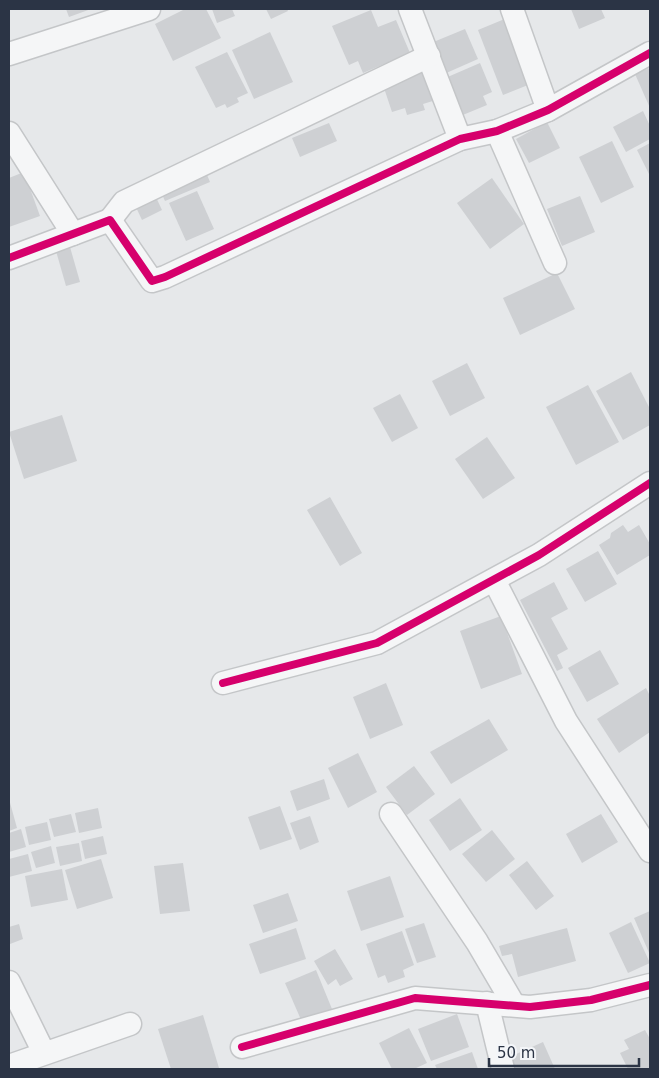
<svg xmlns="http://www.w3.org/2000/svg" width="659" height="1078" viewBox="0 0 659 1078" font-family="'DejaVu Sans',sans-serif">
	<rect width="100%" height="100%" fill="#e6e8ea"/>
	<g fill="#ced0d3">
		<path d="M66,9H91L69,17Z"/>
		<path d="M185,9H206L221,38L173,61L155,24Z"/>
		<path d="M212,9H232L235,16L217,23Z"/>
		<path d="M266,9H287L288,11L271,19Z"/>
		<path d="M571,9H601L605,18L579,29Z"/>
		<path d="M371,10L378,27L396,20L410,53L363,73L358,61L349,65L332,26Z"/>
		<path d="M507,18L533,83L503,95L478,30Z"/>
		<path d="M465,29L478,59L444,74L431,43Z"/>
		<path d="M270,32L293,82L254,99L232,50Z"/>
		<path d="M227,52L248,93L237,98L239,102L227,108L225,104L216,108L195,67Z"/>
		<path d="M480,63L492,92L483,96L487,105L458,117L443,79Z"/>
		<path d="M425,68L436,100L423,104L425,110L407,115L405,108L392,112L382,82Z"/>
		<path d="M650,68V108L635,74Z"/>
		<path d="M643,111L650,126V139L626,152L613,127Z"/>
		<path d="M547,122L560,148L529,163L516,139Z"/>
		<path d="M329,123L337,141L300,157L292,138Z"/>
		<path d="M612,141L634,187L601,203L579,157Z"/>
		<path d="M650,143V176L637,150Z"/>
		<path d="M205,170L210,182L165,201L160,190Z"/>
		<path d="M24,172L40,216L9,227V178Z"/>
		<path d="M492,178L524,224L490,249L457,203Z"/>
		<path d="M197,191L214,229L186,241L169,203Z"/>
		<path d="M154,193L162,210L142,220L134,203Z"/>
		<path d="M580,196L595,232L562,246L547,209Z"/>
		<path d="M70,247L80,282L66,286L56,251Z"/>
		<path d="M557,273L575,309L520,335L503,298Z"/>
		<path d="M467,363L485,398L450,416L432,381Z"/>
		<path d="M631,372L650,409V425L623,440L596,391Z"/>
		<path d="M588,385L619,442L576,465L546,407Z"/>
		<path d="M400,394L418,428L392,442L373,408Z"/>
		<path d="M62,415L77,461L24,479L9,432Z"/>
		<path d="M487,437L515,478L483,499L455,459Z"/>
		<path d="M330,497L362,553L340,566L307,510Z"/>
		<path d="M623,525L628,532L639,525L650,544V555L617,575L599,545L610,538L611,533Z"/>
		<path d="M598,551L617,584L585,602L566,569Z"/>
		<path d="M554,582L568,609L551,618L568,649L557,655L563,668L557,671L520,600Z"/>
		<path d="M501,616L522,674L481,689L460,631Z"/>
		<path d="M600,650L619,684L587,702L568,668Z"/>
		<path d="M386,683L403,725L370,739L353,697Z"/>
		<path d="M646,688L650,696V732L619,753L597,719Z"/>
		<path d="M489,719L508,750L451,784L430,752Z"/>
		<path d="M358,753L377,792L348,808L328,768Z"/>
		<path d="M414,766L435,794L407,815L386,787Z"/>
		<path d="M324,779L330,799L297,811L290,791Z"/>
		<path d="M460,798L482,830L450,851L429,820Z"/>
		<path d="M9,799L17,828L9,831Z"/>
		<path d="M280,806L292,839L260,850L248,817Z"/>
		<path d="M98,808L102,828L79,833L75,813Z"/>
		<path d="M71,814L76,832L54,837L49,819Z"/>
		<path d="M601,814L618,842L582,863L566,834Z"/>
		<path d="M310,816L319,842L300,850L290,823Z"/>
		<path d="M47,822L51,840L29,845L25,827Z"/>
		<path d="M21,829L26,847L9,852V833Z"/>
		<path d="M492,830L515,859L486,882L462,854Z"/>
		<path d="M103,836L107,854L85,859L81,841Z"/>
		<path d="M79,843L82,861L60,866L56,847Z"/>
		<path d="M51,846L55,863L36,868L31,852Z"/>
		<path d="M28,854L32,871L9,877V859Z"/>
		<path d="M101,859L113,898L77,909L65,870Z"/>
		<path d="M527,861L554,896L536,910L509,875Z"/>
		<path d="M183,863L190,911L160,914L154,866Z"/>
		<path d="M62,869L68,900L31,907L25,876Z"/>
		<path d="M390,876L404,917L361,931L347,891Z"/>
		<path d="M288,893L298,921L263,933L253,905Z"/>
		<path d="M650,911V955L634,918Z"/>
		<path d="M631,922L650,963L628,973L609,933Z"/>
		<path d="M424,923L436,957L417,963L405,929Z"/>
		<path d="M19,924L23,939L10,944L9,927Z"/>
		<path d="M296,928L306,959L260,974L249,944Z"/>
		<path d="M567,928L576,961L518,977L512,954L502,956L499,946Z"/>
		<path d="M402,931L414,965L403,970L405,977L388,983L385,975L378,978L366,944Z"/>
		<path d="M335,949L353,979L340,986L336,979L328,985L314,961Z"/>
		<path d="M316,970L332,1009L302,1022L285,983Z"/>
		<path d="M457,1014L469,1047L431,1061L418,1029Z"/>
		<path d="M203,1015L219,1068L214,1069H171L158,1029Z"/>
		<path d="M409,1028L427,1063L414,1069H392L379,1043Z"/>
		<path d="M645,1030L650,1039V1069H628L620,1053L629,1049L624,1040Z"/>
		<path d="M543,1042L555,1069H509L505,1059Z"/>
		<path d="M472,1052L478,1069H437L435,1065Z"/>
	</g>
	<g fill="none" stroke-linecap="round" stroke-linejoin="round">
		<g stroke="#c4c6c8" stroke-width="25">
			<g id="minor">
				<path d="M410,9L460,139"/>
				<path d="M512,9L548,110"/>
				<path d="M9,54L149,9"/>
				<path d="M497,131L555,263"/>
				<path d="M9,133L73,234"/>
				<path d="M110,220L124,202L429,56"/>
				<path d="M9,258L110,220L152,281L165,277L460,139L497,131L548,110L650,53"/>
				<path d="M494,580L566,721L650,851"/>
				<path d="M223,683L377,643L539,555L650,483"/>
				<path d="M391,814L477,942L514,1005"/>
				<path d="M9,982L44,1053"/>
				<path d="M487,1003L503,1069"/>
				<path d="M242,1047L415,998L530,1007L591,1000L650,985"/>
				<path d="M9,1066L130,1024"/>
			</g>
		</g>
		<use href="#minor" stroke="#f5f6f7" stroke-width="22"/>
		<g stroke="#f4f6f9" stroke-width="11">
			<g id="cycleway">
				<path d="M9,258L110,220L152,281L165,277L460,139L497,131L548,110L650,53"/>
				<path d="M223,683L377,643L539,555L650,483"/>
				<path d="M242,1047L415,998L530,1007L591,1000L650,985"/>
			</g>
		</g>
		<use href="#cycleway" stroke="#d6006c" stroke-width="8"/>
	</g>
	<rect width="659" height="1078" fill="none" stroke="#2b3445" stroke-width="20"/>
	<path d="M489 1058v8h150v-8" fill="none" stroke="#2b3445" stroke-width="2.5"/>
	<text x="497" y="1058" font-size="15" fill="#2b3445" stroke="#f4f6f9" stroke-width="4" paint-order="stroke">50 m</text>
</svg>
